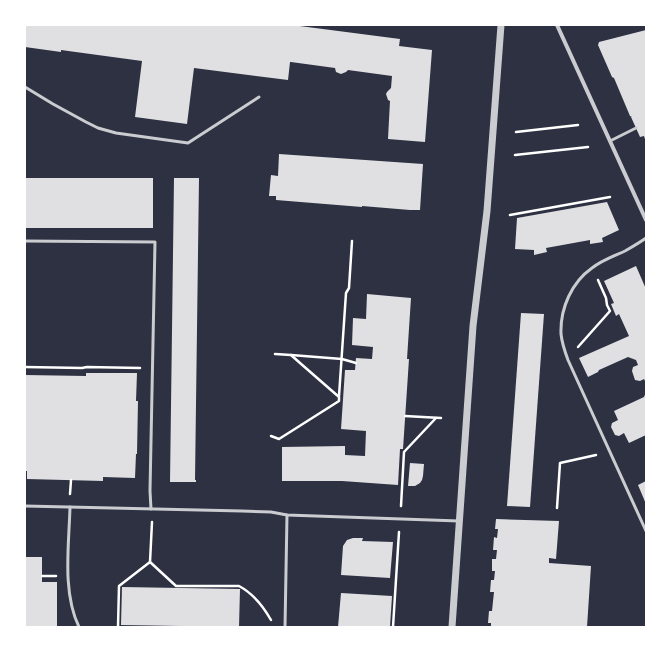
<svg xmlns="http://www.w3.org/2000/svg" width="671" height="652" viewBox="0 0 671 652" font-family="'Space Grotesk',sans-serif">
	<rect width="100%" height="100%" fill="#2d3142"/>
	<g fill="#e0e0e3">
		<path d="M25,25H292L400,39L399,46L432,50L425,142L388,139L390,101L388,100L386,94L387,92L391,88L392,76L348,70L346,72L341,74L336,72L335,68L291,62H290L288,80L194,68L187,124L135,117L142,61L61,50V52L25,47Z"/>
		<path d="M646,30V142L644,136L640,137L631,117H632L630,116L614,78L612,77L598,45L599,42Z"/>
		<path d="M279,154L423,164L420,210H410L362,206V207L276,200V196H269L271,175L278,176Z"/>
		<rect x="25" y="178" width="128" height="50"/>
		<path d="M174,178H199L195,480H196V482H170Z"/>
		<path d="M607,202L619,230L602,238L603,242L590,244V240L546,248L547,252L534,255V250L515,249L517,218Z"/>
		<path d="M636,266L646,289V383L644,379L640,381L635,380L632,371L633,367L638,365L636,360L628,357L599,370L598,372L588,377L579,358L629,336L619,314L616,316L611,304L614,303L604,281Z"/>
		<path d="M367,294L411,298L407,359H409L403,449H400L398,485L342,481H282V447L345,446V455L365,456L366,431L341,429L345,370H355L356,358L372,359L373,347L352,345L353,318L366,319Z"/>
		<path d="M521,313L544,314L530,507L507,506Z"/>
		<path d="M86,373H137L136,401H138L137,454H136L135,478L103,477V481L27,479V471H25V375L86,376Z"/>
		<path d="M646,392V435L629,443L624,433L619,436L615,435L611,427L612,423L618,420L614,411L644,397Z"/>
		<path d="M410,463L424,464L423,476L422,480L420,483L415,486H408Z"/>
		<path d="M646,481V504L638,485Z"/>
		<path d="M496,519L559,521L556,559L549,558V563L591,566L587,627H491V623H488L489,611H492L494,592H490L491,580H494L495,571H492V559H496L497,550H493L494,537L497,538L498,529H495Z"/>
		<path d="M353,538H363L362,541L393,542L390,578L341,575L343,546L347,540Z"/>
		<path d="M25,557H42V582H57V627H25Z"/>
		<path d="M122,587L240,589L239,627L121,625Z"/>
		<path d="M341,593L392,596L390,627H338Z"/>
	</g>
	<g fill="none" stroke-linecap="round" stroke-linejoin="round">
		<g stroke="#fff" stroke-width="2.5">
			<path d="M516,132L578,125"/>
			<path d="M515,155L588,147"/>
			<path d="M510,215L610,197"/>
			<path d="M578,347L610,311L607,305L606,298L598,280"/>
			<path d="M291,355L342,359L356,363"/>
			<path d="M25,367L82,368L87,367L140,368"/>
			<path d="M339,396L346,293L349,288L352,241"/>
			<path d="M405,416L441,418"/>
			<path d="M271,436L279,439L339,401V397L300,363L291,355L275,354"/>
			<path d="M70,494L71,480"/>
			<path d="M401,506L404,452L436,418"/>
			<path d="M557,508L560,463L596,455"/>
			<path d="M150,562L176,586H239C254,594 263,606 271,620"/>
			<path d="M42,576H56"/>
			<path d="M118,627L119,586L150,562L152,522"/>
			<path d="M393,627L399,532"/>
		</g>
		<g stroke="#caccd0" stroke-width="3">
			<path d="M25,87L53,104L86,122L98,128L116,133L188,143L259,97"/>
			<path d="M610,141L636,128"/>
			<path d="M646,238C639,243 632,247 625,251C614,256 602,260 592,268C572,282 560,308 561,334C562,343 565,352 568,360L646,531"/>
			<path d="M25,241L155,242L150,491L151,509"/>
			<path d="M25,506L242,511L271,512L287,515L459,521"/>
			<path d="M70,507C69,545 62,592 79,627"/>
			<path d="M285,627L287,515"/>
		</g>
		<path stroke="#caccd0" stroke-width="4" d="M557,25L646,220"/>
		<path stroke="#caccd0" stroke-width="7" d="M452,627L473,326L487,211L501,25"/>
	</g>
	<rect width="671" height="652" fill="none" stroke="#ffffff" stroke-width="52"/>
</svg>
